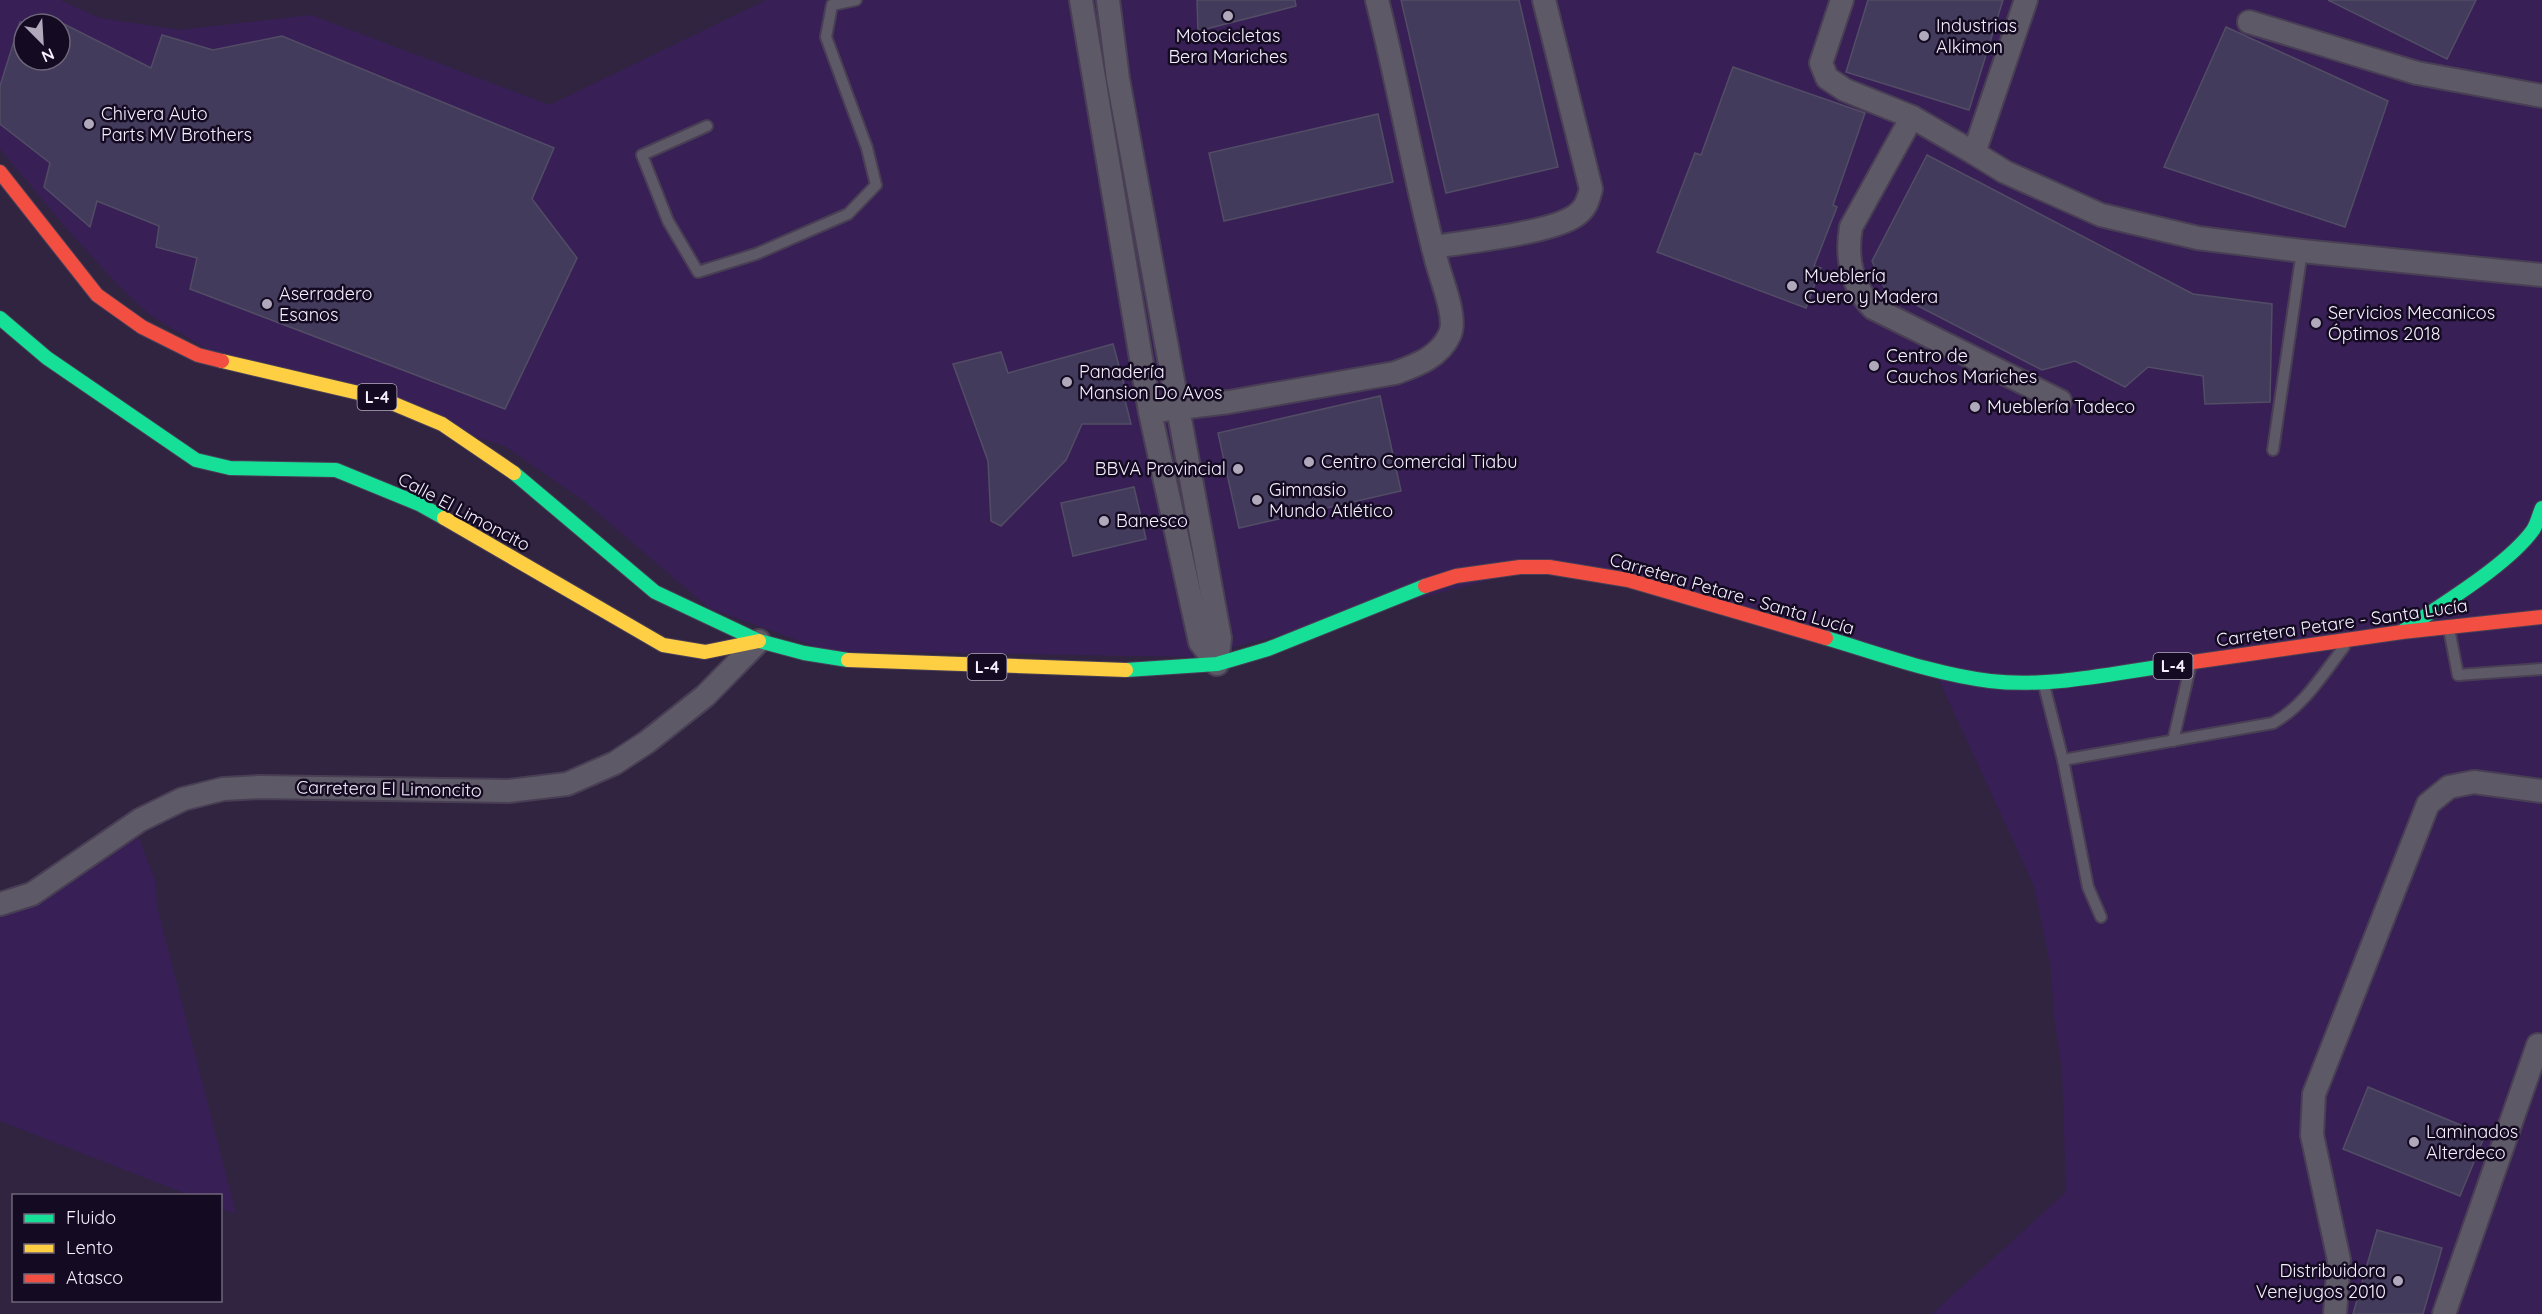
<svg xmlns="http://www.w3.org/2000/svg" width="2542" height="1314" viewBox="0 0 2542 1314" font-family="Quicksand,sans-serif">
	<rect width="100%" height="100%" fill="#302441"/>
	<g fill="#382057" fill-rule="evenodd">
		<path d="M0,0H60L100,18L180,30L311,15L550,105L766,0H2542V1314H1932L2066,1192L2062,1070L2054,1017L2051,969L2034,886L1931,663L1553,563L1197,657L827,651L709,608L584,501L505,446L222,358L150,315L120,287L68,230L0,149ZM24,24H60V60H24Z"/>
		<path d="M139,838L156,883L157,906L236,1214L221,1208L220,1196L189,1195L0,1121V902L42,888Z"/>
	</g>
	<g fill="#423b5b" stroke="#524d65" stroke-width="1.5">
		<path d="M1197,0H1295L1296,6L1198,31Z"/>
		<path d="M1401,0H1519L1558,167L1446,193Z"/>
		<path d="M1868,0H2003L1969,110L1846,72Z"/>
		<path d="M2328,0H2476L2447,59Z"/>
		<path d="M20,22H24V60H60V22L151,68L162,35L213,50L282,36L554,148L532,199L577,258L505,409L190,289L197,258L156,247L159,226L97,201L90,227L44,187L50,163L0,124V86Z"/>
		<path d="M2226,27L2388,101L2345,227L2164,167Z"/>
		<path d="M1733,67L1865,113L1833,205L1837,207L1814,266L1821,268L1806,308L1657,252L1695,153L1701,155Z"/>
		<path d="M1378,114L1393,182L1224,221L1209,153Z"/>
		<path d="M1927,155L2193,294L2272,304L2270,402L2205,404L2203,376L2148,367L2125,387L2075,361L2042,370L1885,289L1872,261Z"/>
		<path d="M1113,344L1126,391L1123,392L1131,424H1082L1066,460L1001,526L991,521L988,461L953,364L1001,352L1008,373Z"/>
		<path d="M1380,396L1401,491L1239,528L1218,433Z"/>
		<path d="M1134,487L1146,539L1073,556L1061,503Z"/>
		<path d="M2368,1087L2485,1135L2460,1196L2343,1149Z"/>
		<path d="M2377,1230L2442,1248L2423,1314H2353Z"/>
	</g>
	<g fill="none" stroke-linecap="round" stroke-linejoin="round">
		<g stroke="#493f55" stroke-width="14">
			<g id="lane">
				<path d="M707,126L642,155L668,221L698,272L756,254L848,214L876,185L867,148L826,37L832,5L856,0"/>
				<path d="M2273,450L2302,251"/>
				<path d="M2449,629L2458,675L2542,669"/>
				<path d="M2044,685L2063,760L2088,887L2101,917"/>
				<path d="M2173,741L2190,668"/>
				<path d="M2063,760L2273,723C2303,707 2323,674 2344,647"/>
			</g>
		</g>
		<g stroke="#493f55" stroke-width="26">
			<g id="street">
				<path d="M1081,0L1150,412L1200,642L1217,664"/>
				<path d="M1108,0L1118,79L1220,638L1217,664"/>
				<path d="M1842,0L1821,63L1827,78L1845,90L1912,117"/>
				<path d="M2026,0L1974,153L2005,172L2101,215L2198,238L2302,251L2542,275"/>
				<path d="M2249,22L2417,73L2542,96"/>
				<path d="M1974,153L1912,117L1851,227C1846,256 1851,286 1873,308L2060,401"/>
				<path d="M1433,247C1466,242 1550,233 1575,216C1586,209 1588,200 1591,189L1544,0"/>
				<path d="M1163,410L1229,402L1395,373C1417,365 1440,357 1450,334C1457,317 1442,282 1437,263C1414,176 1399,87 1377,0"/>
				<path d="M0,904L32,894L140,820L183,799L223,789L259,787L508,791L567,784L615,763L647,742L705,696L759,641"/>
				<path d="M2335,1314L2339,1260L2312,1135L2314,1094L2428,804L2449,787L2474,782L2542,791"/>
				<path d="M2444,1314L2538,1045"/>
			</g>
		</g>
		<g stroke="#493f55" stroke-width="16">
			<g id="fast">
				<path d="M0,318L47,358L196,460L230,468L336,470L419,504L444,518"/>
				<path d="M514,473L655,592L759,641L804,653L848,660"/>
				<path d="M2403,631C2440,605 2507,566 2533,530C2537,524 2539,515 2542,508"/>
				<path d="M1826,638C1880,654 1934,674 1990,681C2050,688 2113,673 2172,665"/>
				<path d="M1126,670L1217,664L1268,649L1425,586"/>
			</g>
		</g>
		<g stroke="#493f55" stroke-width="16">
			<g id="slow">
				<path d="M222,361L380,398L442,424L514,473"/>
				<path d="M444,518L663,645L705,652L759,641"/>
				<path d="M848,660L1126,670"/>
			</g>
		</g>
		<g stroke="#493f55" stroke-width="16">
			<g id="jam">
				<path d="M0,172L97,295L142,327L198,355L222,361"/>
				<path d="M1425,586L1456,576L1520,567H1549L1628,580L1826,638"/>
				<path d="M2172,665L2402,632L2542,617"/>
			</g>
		</g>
		<use href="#lane" stroke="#5e5966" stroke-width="10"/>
		<use href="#street" stroke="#5e5966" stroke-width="22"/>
		<use href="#fast" stroke="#16e098" stroke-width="14"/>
		<use href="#slow" stroke="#ffcf43" stroke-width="14"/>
		<use href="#jam" stroke="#f24e42" stroke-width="14"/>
	</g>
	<g fill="#b0a9bc" stroke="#140a21" stroke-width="2">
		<circle cx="1228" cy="16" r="6"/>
		<circle cx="1924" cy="36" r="6"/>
		<circle cx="89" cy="124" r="6"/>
		<circle cx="1792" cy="286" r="6"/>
		<circle cx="267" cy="304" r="6"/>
		<circle cx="2316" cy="323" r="6"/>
		<circle cx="1874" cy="366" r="6"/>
		<circle cx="1067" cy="382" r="6"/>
		<circle cx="1975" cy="407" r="6"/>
		<circle cx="1309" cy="462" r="6"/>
		<circle cx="1238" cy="469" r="6"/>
		<circle cx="1257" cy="500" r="6"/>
		<circle cx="1104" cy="521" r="6"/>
		<circle cx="2414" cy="1142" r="6"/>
		<circle cx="2398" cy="1281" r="6"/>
	</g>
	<g text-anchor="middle" stroke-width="5" stroke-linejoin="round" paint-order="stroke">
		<g fill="#140a21" stroke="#b2abbc" stroke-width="1.5">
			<rect x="357.5" y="384" width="39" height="26" rx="4.5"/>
			<rect x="2153.5" y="653" width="39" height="26" rx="4.5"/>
			<rect x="967.5" y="654" width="39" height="26" rx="4.5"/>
		</g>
		<g font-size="16" font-weight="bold" fill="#f5f0fe">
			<text x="377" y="403">L-4</text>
			<text x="2173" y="672">L-4</text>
			<text x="987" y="673">L-4</text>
		</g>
		<g font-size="18" fill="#f5f0fe" stroke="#140a21" text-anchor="start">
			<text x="1936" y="32">Industrias<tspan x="1936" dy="21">Alkimon</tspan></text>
			<text x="1228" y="42" text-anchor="middle">Motocicletas<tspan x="1228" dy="21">Bera Mariches</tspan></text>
			<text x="101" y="120">Chivera Auto<tspan x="101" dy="21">Parts MV Brothers</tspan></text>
			<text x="1804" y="282">Mueblería<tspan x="1804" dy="21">Cuero y Madera</tspan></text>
			<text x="279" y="300">Aserradero<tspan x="279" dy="21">Esanos</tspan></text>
			<text x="2328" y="319">Servicios Mecanicos<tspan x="2328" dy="21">Óptimos 2018</tspan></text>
			<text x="1886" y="362">Centro de<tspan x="1886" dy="21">Cauchos Mariches</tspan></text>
			<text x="1079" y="378">Panadería<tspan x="1079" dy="21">Mansion Do Avos</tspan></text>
			<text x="1987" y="413">Mueblería Tadeco</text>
			<text x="1321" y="468">Centro Comercial Tiabu</text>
			<text x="1226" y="475" text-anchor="end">BBVA Provincial</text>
			<text x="1269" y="496">Gimnasio<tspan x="1269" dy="21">Mundo Atlético</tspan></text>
			<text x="1116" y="527">Banesco</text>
			<text x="2426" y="1138">Laminados<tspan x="2426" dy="21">Alterdeco</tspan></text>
			<text x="2386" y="1277" text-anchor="end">Distribuidora<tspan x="2386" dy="21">Venejugos 2010</tspan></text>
		</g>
		<g font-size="18" fill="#f5f0fe" stroke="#140a21">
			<text transform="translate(464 512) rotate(28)" y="6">Calle El Limoncito</text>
			<text transform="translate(1732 594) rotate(16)" y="6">Carretera Petare - Santa Lucía</text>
			<text transform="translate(2342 623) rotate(-8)" y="6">Carretera Petare - Santa Lucía</text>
			<text transform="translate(389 789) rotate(1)" y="6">Carretera El Limoncito</text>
		</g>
	</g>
	<rect x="12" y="1194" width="210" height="108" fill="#140a21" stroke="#6e6679" stroke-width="1.5"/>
	<rect x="24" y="1214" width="30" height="9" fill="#16e098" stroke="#6e6679" stroke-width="1.5"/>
	<text x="66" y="1224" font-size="18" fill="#f5f0fe">Fluido</text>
	<rect x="24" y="1244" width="30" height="9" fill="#ffcf43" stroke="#6e6679" stroke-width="1.5"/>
	<text x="66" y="1254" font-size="18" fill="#f5f0fe">Lento</text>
	<rect x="24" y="1274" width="30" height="9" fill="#f24e42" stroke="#6e6679" stroke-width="1.5"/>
	<text x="66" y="1284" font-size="18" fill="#f5f0fe">Atasco</text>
	<g transform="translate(42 42) rotate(156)"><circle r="28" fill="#140a21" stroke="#6e6679" stroke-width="1.5"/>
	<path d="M0-4.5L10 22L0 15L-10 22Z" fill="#b0a9bc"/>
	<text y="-9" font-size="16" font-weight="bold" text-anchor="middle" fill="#f5f0fe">N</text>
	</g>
</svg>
